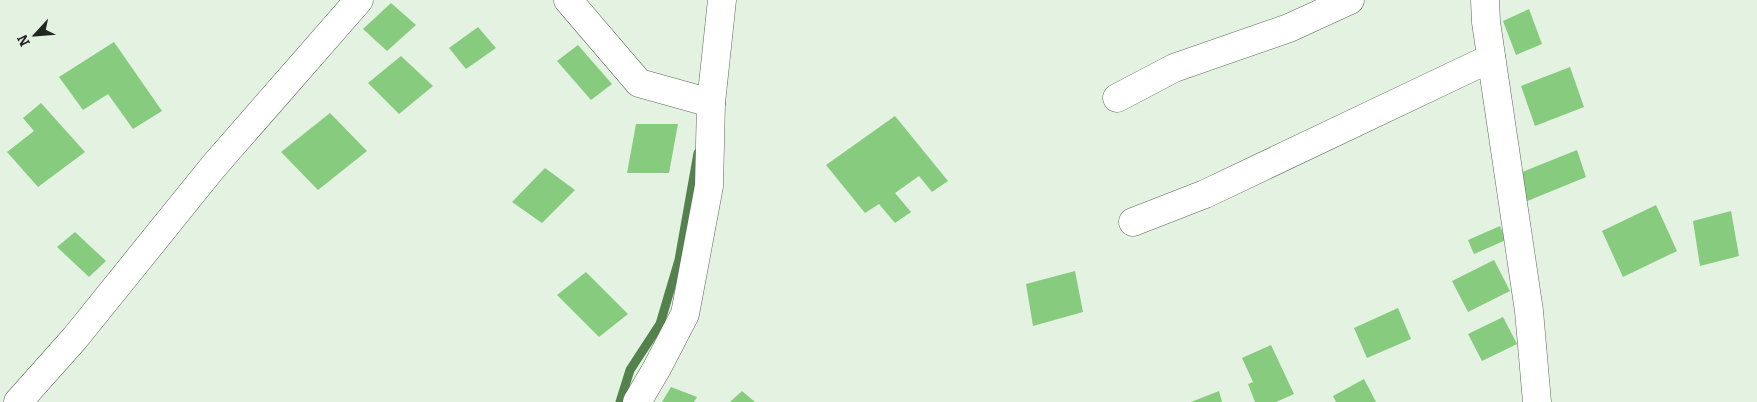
<svg xmlns="http://www.w3.org/2000/svg" width="1757" height="402" viewBox="0 0 1757 402" font-family="Bitter,serif">
	<rect width="100%" height="100%" fill="#e3f2e1"/>
	<g fill="none" stroke-linecap="round" stroke-linejoin="round">
		<path stroke="#53824d" stroke-width="9" d="M620,402L630,370L660,324L679,260L698,153"/>
	</g>
	<g fill="#87cb7f">
		<path d="M391,3L416,25L387,51L363,29Z"/>
		<path d="M1529,9L1542,44L1516,55L1503,21Z"/>
		<path d="M478,27L496,48L466,69L449,48Z"/>
		<path d="M114,42L162,111L133,129L108,94L83,110L59,77Z"/>
		<path d="M578,45L612,84L591,100L557,61Z"/>
		<path d="M401,56L433,86L399,114L368,83Z"/>
		<path d="M1570,67L1584,107L1535,126L1521,86Z"/>
		<path d="M41,103L85,152L38,187L7,152L34,131L23,118Z"/>
		<path d="M330,113L367,151L318,190L281,152Z"/>
		<path d="M895,116L948,181L932,192L919,176L895,193L911,212L895,223L879,204L865,213L826,165Z"/>
		<path d="M636,124H678L669,173H627Z"/>
		<path d="M1577,150L1586,177L1525,202L1515,175Z"/>
		<path d="M545,168L575,190L542,223L512,202Z"/>
		<path d="M1656,205L1677,251L1623,277L1602,231Z"/>
		<path d="M1731,211L1739,256L1700,266L1693,221Z"/>
		<path d="M1500,226L1506,240L1474,254L1468,240Z"/>
		<path d="M75,232L106,261L89,277L57,247Z"/>
		<path d="M1494,260L1510,291L1468,312L1452,281Z"/>
		<path d="M1075,271L1083,312L1033,326L1026,284Z"/>
		<path d="M586,272L628,314L599,337L557,295Z"/>
		<path d="M1398,308L1411,339L1367,358L1354,328Z"/>
		<path d="M1503,317L1517,344L1482,361L1468,334Z"/>
		<path d="M1271,345L1294,394L1276,402H1255L1248,384L1253,382L1242,358Z"/>
		<path d="M1364,379L1376,402H1336L1333,396Z"/>
		<path d="M671,387L697,397L694,402H662Z"/>
		<path d="M742,391L755,402H730Z"/>
		<path d="M1219,391L1222,402H1191Z"/>
	</g>
	<g fill="none" stroke-linecap="round" stroke-linejoin="round">
		<g stroke="#5d695b" stroke-width="29">
			<g id="minor">
				<path d="M568,0L639,83L711,103"/>
				<path d="M1485,0L1486,22L1529,311L1537,402"/>
				<path d="M1117,98L1174,68L1289,28L1350,0"/>
				<path d="M1133,222L1205,194L1491,58"/>
				<path d="M18,402L75,338L213,167L359,0"/>
				<path d="M637,402L657,368L685,314L709,186L711,103L722,0"/>
			</g>
		</g>
		<use href="#minor" stroke="#fff" stroke-width="28"/>
	</g>
	<g transform="translate(35 35) rotate(244)" stroke="#e3f2e1" stroke-width="4" paint-order="stroke">
	<path d="M0-4L9 19L0 12L-9 19Z" fill="#212620"/>
	<text y="-8" font-size="14" font-weight="bold" text-anchor="middle" fill="#212620">N</text>
	</g>
</svg>
